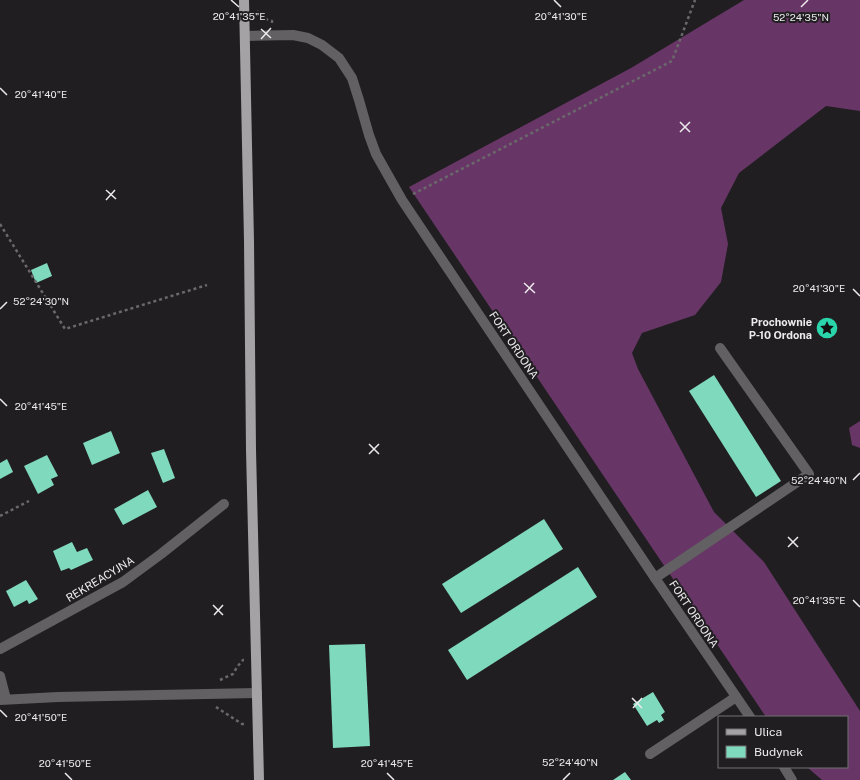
<svg xmlns="http://www.w3.org/2000/svg" width="860" height="780" viewBox="0 0 860 780" font-family="'Public Sans',sans-serif">
	<rect width="100%" height="100%" fill="#211e21"/>
	<g fill="#673666">
		<path d="M744,0H860V111L826,106L739,173L721,208L728,244L721,282L695,315L642,333L632,353L638,369L714,512L764,562L860,711V780H822L807,767H847V717H766L409,187L631,68Z"/>
		<path d="M860,421V448L852,445L849,428Z"/>
	</g>
	<g fill="#7fd9bc">
		<path d="M47,263L52,276L36,283L31,270Z"/>
		<path d="M714,375L781,481L756,497L689,391Z"/>
		<path d="M111,431L120,453L92,465L83,443Z"/>
		<path d="M164,449L175,478L163,483L151,453Z"/>
		<path d="M47,455L58,476L51,479L54,485L38,494L24,466Z"/>
		<path d="M7,459L13,472L0,479V463Z"/>
		<path d="M148,490L157,507L123,525L114,509Z"/>
		<path d="M544,519L563,549L461,613L442,584Z"/>
		<path d="M72,542L77,552L87,548L93,560L71,570L69,568L61,571L53,551Z"/>
		<path d="M578,567L597,597L467,680L448,650Z"/>
		<path d="M26,580L38,599L29,604L27,600L14,607L6,591Z"/>
		<path d="M365,644L370,746L333,748L329,645Z"/>
		<path d="M653,692L665,712L661,715L664,720L659,723L657,720L647,726L633,704Z"/>
		<path d="M625,772L631,780H613Z"/>
	</g>
	<g fill="none" stroke-linecap="round" stroke-linejoin="round">
		<g stroke="#6b686b" stroke-width="2.5" stroke-dasharray="3 3" stroke-linecap="butt">
			<path d="M257,11L262,18L272,21V24"/>
			<path d="M413,194L672,61L695,0"/>
			<path d="M0,224L65,329L207,285"/>
			<path d="M0,516L29,501"/>
			<path d="M220,680L233,674L237,667L243,660H244"/>
			<path d="M216,707L242,724H246"/>
		</g>
		<g stroke="#626062" stroke-width="10">
			<path d="M245,36L293,35L308,38L322,45L339,58L352,78L359,100L369,135L376,154L402,200L655,578L750,717"/>
			<path d="M655,578L809,474L720,348"/>
			<path d="M0,649L123,582L161,554L224,504"/>
			<path d="M0,676L6,699"/>
			<path d="M0,700L58,697L257,693"/>
			<path d="M650,754L736,697"/>
			<path d="M784,767L792,780"/>
		</g>
		<path stroke="#a5a2a5" stroke-width="10" d="M244,0L249,241L251,450L259,780"/>
	</g>
	<path fill="none" stroke="#eceaec" stroke-width="1.5" d="M231,0L239,7M554,0L561,7M801,7L808,0M261,29L271,38M261,39L271,28M0,88L7,95M680,122L690,132M680,132L690,122M106,190L116,199M106,200L115,190M524,283L535,293M853,289L860,296M525,293L534,283M0,309L7,302M0,399L7,406M369,444L379,454M369,454L379,444M853,480L860,473M788,537L798,547M788,547L798,537M853,600L860,607M213,605L223,615M214,615L223,605M632,698L642,708M633,708L642,698M0,710L7,717M65,773L72,780M387,773L394,780M563,780L570,773"/>
	<defs>
		<g id="sight-disc" transform="scale(1.15)"><circle r="9.5" fill="#2bd5ac" stroke="#211e21"/><path d="M0-6L1.8-2.2L6-1.7L2.9 1.2L3.7 5.4L0 3.3L-3.7 5.4L-2.9 1.2L-6-1.7L-1.8-2.2Z" fill="#111"/></g>
	</defs>
	<g fill-rule="evenodd">
		<use href="#sight-disc" x="827" y="328"/>
	</g>
	<g text-anchor="middle" stroke-width="4" stroke-linejoin="round" paint-order="stroke">
		<g font-size="11" font-weight="bold" fill="#eceaec" stroke="#211e21" text-anchor="end">
			<text x="812" y="326">Prochownie<tspan x="812" dy="13">P-10 Ordona</tspan></text>
		</g>
		<g font-size="11" fill="#eceaec" stroke="#211e21">
			<text transform="translate(514 345) rotate(56)" y="4">FORT ORDONA</text>
			<text transform="translate(100 579) rotate(-31)" y="4">REKREACYJNA</text>
			<text transform="translate(694 614) rotate(56)" y="4">FORT ORDONA</text>
		</g>
	</g>
	<g font-size="10" text-anchor="middle" fill="#eceaec" stroke="#211e21" stroke-width="4" stroke-linejoin="round" paint-order="stroke">
		<text x="239" y="20">20°41'35"E</text>
		<text x="561" y="20">20°41'30"E</text>
		<text x="801" y="21">52°24'35"N</text>
		<text x="41" y="98">20°41'40"E</text>
		<text x="819" y="292">20°41'30"E</text>
		<text x="41" y="305">52°24'30"N</text>
		<text x="41" y="410">20°41'45"E</text>
		<text x="819" y="484">52°24'40"N</text>
		<text x="819" y="604">20°41'35"E</text>
		<text x="41" y="721">20°41'50"E</text>
		<text x="570" y="766">52°24'40"N</text>
		<text x="65" y="767">20°41'50"E</text>
		<text x="387" y="767">20°41'45"E</text>
	</g>
	<rect x="718" y="716" width="130" height="52" fill="#211e21" stroke="#727072"/>
	<rect x="726" y="729" width="20" height="6" fill="#a5a2a5" stroke="#727072"/>
	<text x="754" y="736" font-size="12" fill="#eceaec">Ulica</text>
	<rect x="726" y="746" width="20" height="12" fill="#7fd9bc" stroke="#727072"/>
	<text x="754" y="756" font-size="12" fill="#eceaec">Budynek</text>
</svg>
